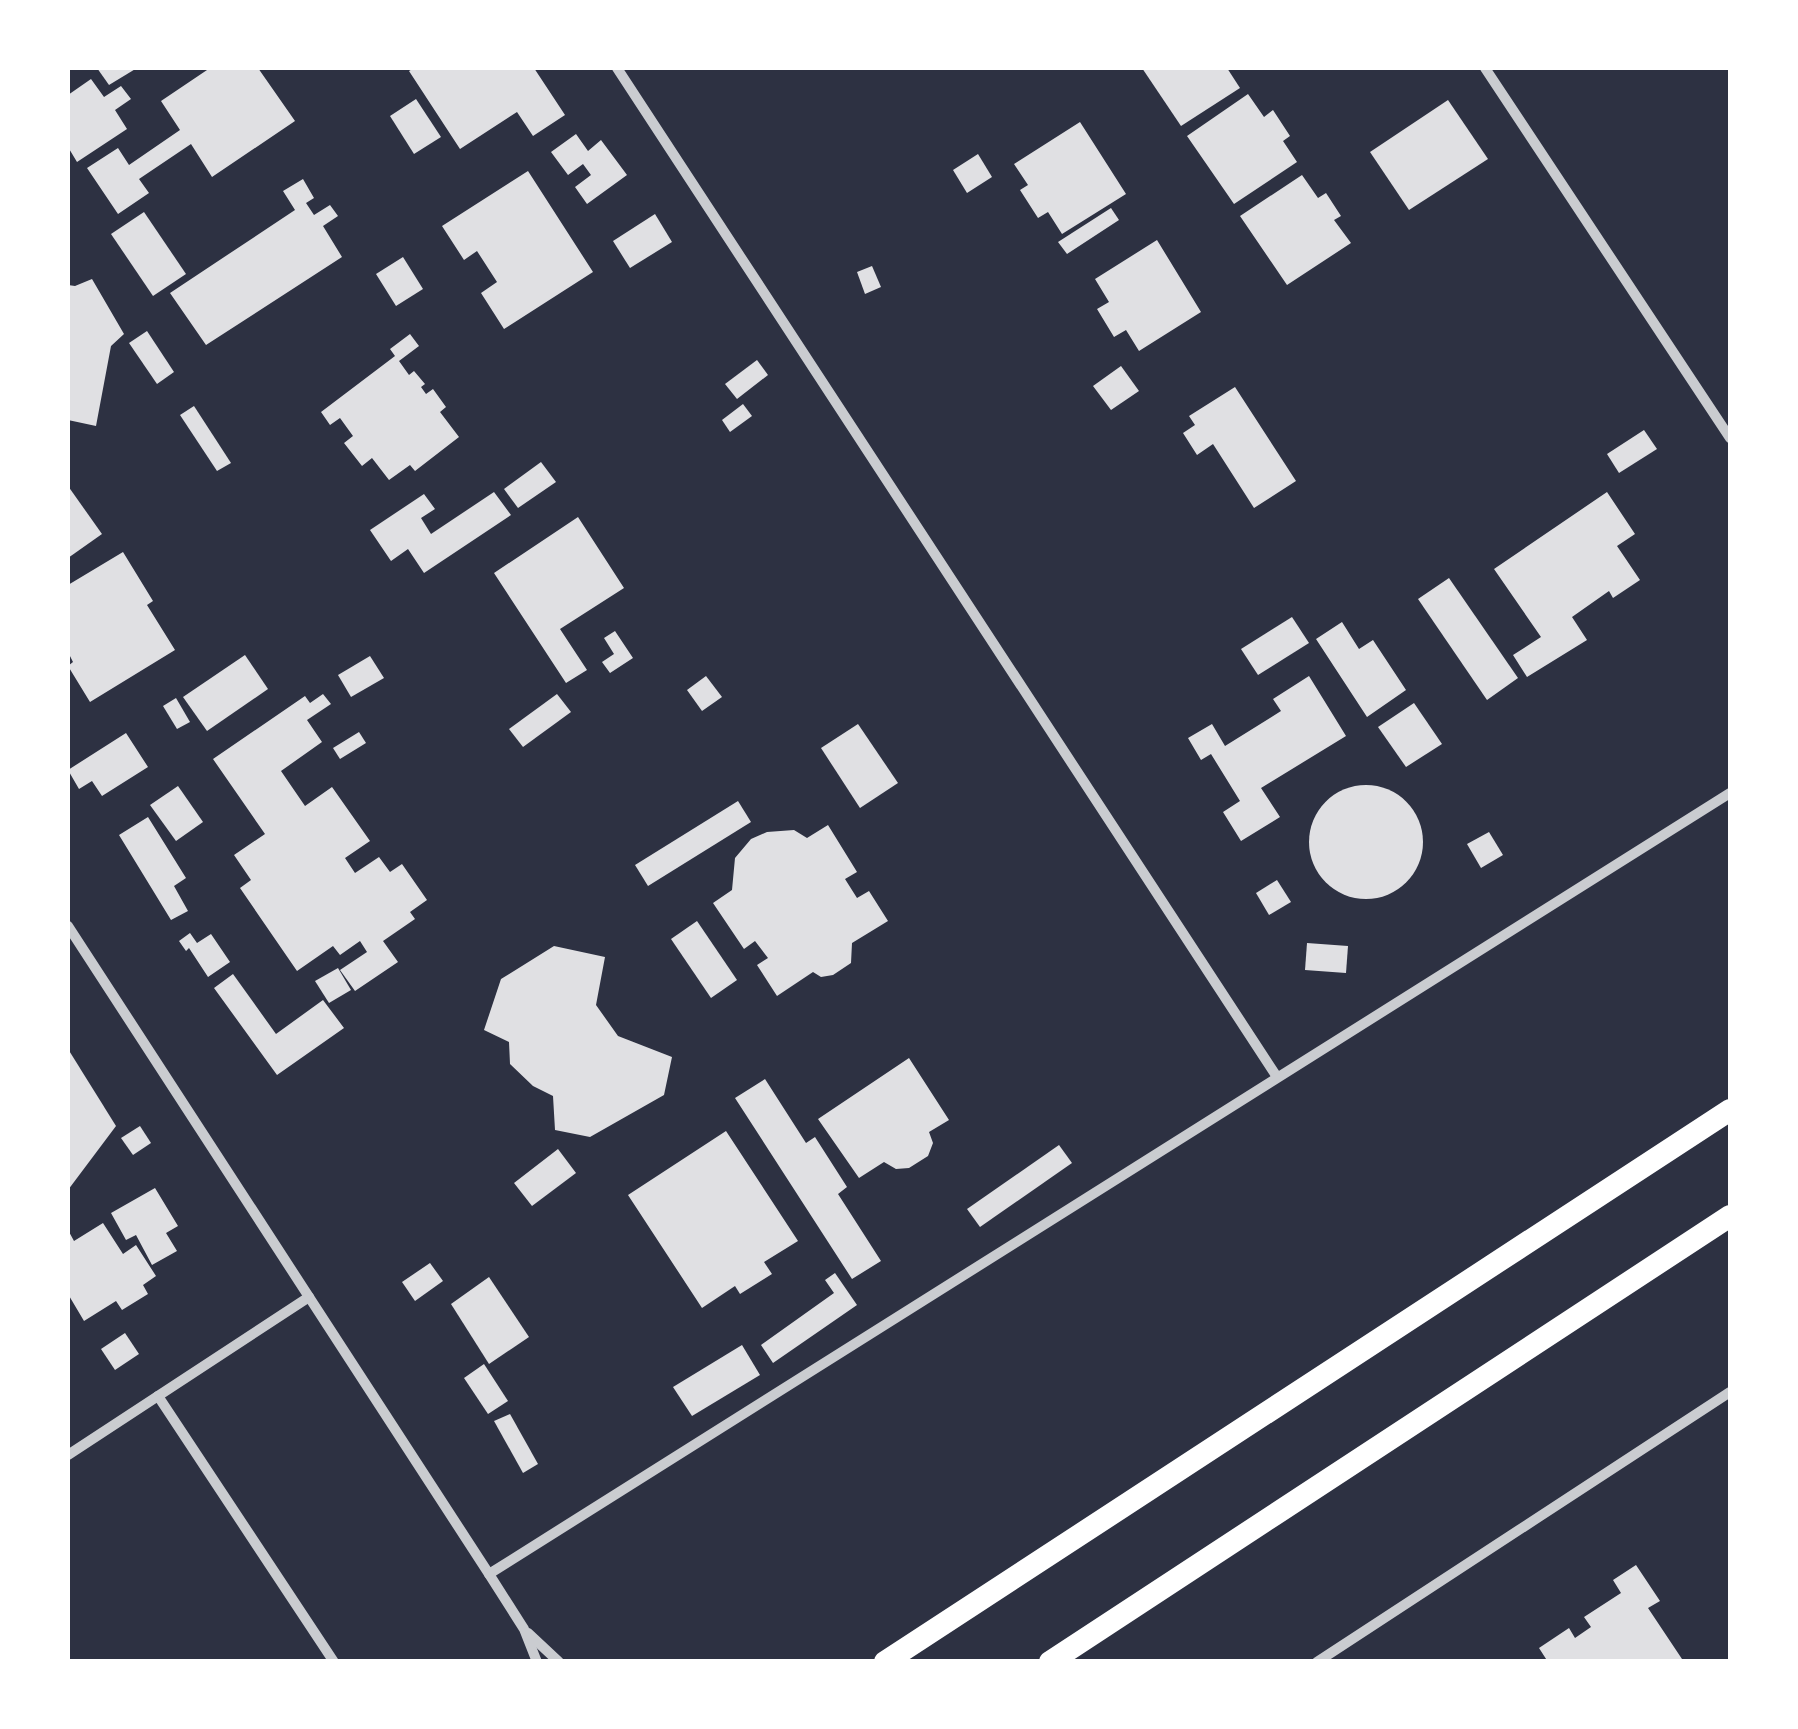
<svg xmlns="http://www.w3.org/2000/svg" width="1798" height="1729" viewBox="0 0 1798 1729" font-family="Karla,sans-serif">
	<rect width="100%" height="100%" fill="#2d3142"/>
	<g fill="#e0e0e3">
		<path d="M97,68H137L109,85Z"/>
		<path d="M210,68H258L295,121L212,177L191,144L139,179L149,193L118,214L87,168L118,148L129,165L180,130L161,101Z"/>
		<path d="M414,68H534L565,115L533,136L517,112L460,149L409,71Z"/>
		<path d="M1142,68H1227L1240,88L1181,126Z"/>
		<path d="M91,79L104,97L121,86L131,99L115,110L127,129L77,162L68,147V95Z"/>
		<path d="M1248,94L1264,117L1273,110L1290,136L1283,141L1297,162L1234,204L1187,136Z"/>
		<path d="M416,99L441,137L414,154L390,116Z"/>
		<path d="M1448,100L1488,159L1409,210L1370,152Z"/>
		<path d="M1080,122L1126,194L1062,234L1048,212L1038,218L1020,190L1028,185L1014,164Z"/>
		<path d="M576,134L588,151L601,140L627,175L587,204L575,187L591,175L583,164L568,175L551,152Z"/>
		<path d="M978,154L992,177L967,193L953,170Z"/>
		<path d="M528,171L593,272L504,329L481,293L497,282L477,251L464,260L442,226Z"/>
		<path d="M1302,175L1318,198L1326,193L1341,216L1334,220L1351,243L1287,285L1240,216Z"/>
		<path d="M303,179L314,198L306,203L314,215L330,205L338,216L323,226L342,257L206,345L170,293L295,210L283,191Z"/>
		<path d="M1111,208L1119,220L1067,254L1058,242Z"/>
		<path d="M144,212L186,274L153,296L111,234Z"/>
		<path d="M655,214L672,242L630,268L613,241Z"/>
		<path d="M1157,240L1201,312L1139,351L1126,330L1114,337L1097,309L1109,302L1095,279Z"/>
		<path d="M403,257L423,289L396,306L376,274Z"/>
		<path d="M872,266L881,287L865,294L857,272Z"/>
		<path d="M92,279L124,334L111,346L96,426L68,420V285L75,286Z"/>
		<path d="M147,331L174,372L157,384L129,343Z"/>
		<path d="M410,334L419,346L399,361L409,375L414,371L425,384L421,387L426,394L433,389L446,407L440,412L459,437L415,471L410,465L389,480L372,458L362,466L344,443L353,436L340,418L330,425L321,412L395,356L390,349Z"/>
		<path d="M757,360L768,375L737,399L725,384Z"/>
		<path d="M1121,366L1139,391L1111,410L1093,386Z"/>
		<path d="M1235,387L1296,481L1254,508L1213,444L1197,455L1183,433L1195,425L1189,416Z"/>
		<path d="M743,404L752,416L730,432L722,420Z"/>
		<path d="M194,406L231,463L217,471L180,415Z"/>
		<path d="M1644,430L1657,449L1619,473L1607,454Z"/>
		<path d="M541,462L556,482L518,508L504,489Z"/>
		<path d="M68,486L102,534L68,558Z"/>
		<path d="M494,492L511,515L424,573L408,549L391,561L370,530L424,494L435,509L421,518L431,534Z"/>
		<path d="M1607,492L1635,534L1617,546L1640,580L1613,598L1609,591L1572,617L1587,640L1527,677L1513,655L1541,637L1494,569Z"/>
		<path d="M578,517L624,588L560,629L587,670L566,683L494,573Z"/>
		<path d="M123,552L153,601L147,605L175,650L90,702L68,666L73,662L68,652V585Z"/>
		<path d="M1449,578L1518,678L1487,700L1418,599Z"/>
		<path d="M1292,617L1309,643L1258,675L1241,649Z"/>
		<path d="M1342,622L1359,649L1373,640L1406,690L1367,717L1316,639Z"/>
		<path d="M615,631L633,658L610,673L602,662L614,654L604,638Z"/>
		<path d="M245,655L268,689L207,731L183,697Z"/>
		<path d="M370,656L384,678L351,697L338,675Z"/>
		<path d="M706,676L722,697L702,711L687,690Z"/>
		<path d="M1309,676L1346,736L1261,788L1280,817L1241,841L1223,812L1240,801L1211,754L1201,760L1188,738L1212,724L1225,746L1281,711L1273,699Z"/>
		<path d="M323,694L331,704L307,720L322,742L281,771L305,806L332,787L370,841L345,858L355,873L379,857L390,872L402,864L427,900L410,912L415,919L383,941L398,962L355,991L340,970L367,952L360,941L340,955L333,946L297,971L240,888L251,880L234,855L265,834L213,759L305,696L310,703Z"/>
		<path d="M557,694L571,712L523,747L509,729Z"/>
		<path d="M176,698L190,722L177,729L163,706Z"/>
		<path d="M1414,703L1442,744L1406,767L1378,727Z"/>
		<path d="M858,724L898,783L860,808L821,748Z"/>
		<path d="M359,732L366,743L340,759L333,748Z"/>
		<path d="M126,733L148,767L102,796L92,781L79,789L68,770Z"/>
		<circle cx="1366" cy="842" r="57"/>
		<path d="M178,786L203,822L176,841L150,805Z"/>
		<path d="M738,801L751,822L648,886L635,865Z"/>
		<path d="M148,817L186,878L174,886L188,911L171,920L119,835Z"/>
		<path d="M828,825L857,872L845,879L857,898L869,891L888,921L852,943L851,963L833,975L821,977L813,972L777,996L757,965L768,958L755,941L744,949L713,903L732,890L735,858L751,839L767,832L794,830L807,838Z"/>
		<path d="M1489,832L1503,855L1481,868L1467,844Z"/>
		<path d="M1277,880L1291,902L1269,915L1256,893Z"/>
		<path d="M697,921L737,980L711,998L671,939Z"/>
		<path d="M190,933L197,943L211,934L230,962L208,977L189,948L186,951L179,941Z"/>
		<path d="M1307,943L1348,946L1346,973L1305,970Z"/>
		<path d="M554,946L605,957L596,1005L618,1036L672,1057L664,1095L590,1137L555,1130L553,1096L533,1086L510,1064L509,1042L484,1030L501,979Z"/>
		<path d="M338,968L351,990L329,1003L315,981Z"/>
		<path d="M233,974L276,1034L323,1000L344,1028L277,1075L214,988Z"/>
		<path d="M68,1049L116,1126L68,1190Z"/>
		<path d="M909,1058L949,1120L929,1132L933,1143L928,1156L909,1168L896,1169L884,1162L859,1178L818,1119Z"/>
		<path d="M765,1079L806,1143L815,1137L847,1187L838,1194L881,1261L852,1279L735,1098Z"/>
		<path d="M140,1126L151,1143L133,1155L121,1138Z"/>
		<path d="M726,1131L798,1241L764,1262L772,1274L740,1294L735,1286L702,1308L628,1195Z"/>
		<path d="M1059,1145L1072,1163L980,1227L967,1209Z"/>
		<path d="M558,1149L576,1173L532,1206L514,1183Z"/>
		<path d="M155,1188L178,1226L166,1233L177,1251L152,1265L136,1235L126,1240L111,1213Z"/>
		<path d="M103,1223L123,1254L136,1245L156,1276L143,1285L148,1294L122,1310L116,1301L84,1321L68,1294V1230L74,1241Z"/>
		<path d="M430,1263L443,1281L415,1301L402,1282Z"/>
		<path d="M835,1273L857,1305L773,1363L761,1345L834,1293L825,1280Z"/>
		<path d="M489,1277L529,1337L489,1364L451,1304Z"/>
		<path d="M125,1333L139,1354L115,1370L101,1349Z"/>
		<path d="M742,1345L760,1375L692,1416L673,1387Z"/>
		<path d="M484,1364L508,1401L488,1414L464,1378Z"/>
		<path d="M510,1414L538,1464L523,1473L494,1421Z"/>
		<path d="M1636,1565L1660,1601L1648,1608L1684,1662H1548L1539,1648L1569,1628L1575,1638L1591,1627L1584,1617L1621,1593L1613,1580Z"/>
	</g>
	<g fill="none" stroke-linecap="round" stroke-linejoin="round">
		<g stroke="#caccd0" stroke-width="10">
			<path d="M617,68L1277,1077"/>
			<path d="M1485,68L1730,438"/>
			<path d="M68,926L489,1574L524,1629L537,1662"/>
			<path d="M158,1396L334,1662"/>
			<path d="M68,1455L309,1297"/>
			<path d="M489,1574L1730,793"/>
			<path d="M528,1633L559,1662"/>
			<path d="M1317,1662L1730,1392"/>
		</g>
		<g stroke="#fff" stroke-width="22">
			<path d="M885,1662L1730,1110"/>
			<path d="M1050,1662L1730,1216"/>
		</g>
	</g>
	<rect width="1798" height="1729" fill="none" stroke="#ffffff" stroke-width="140"/>
</svg>
